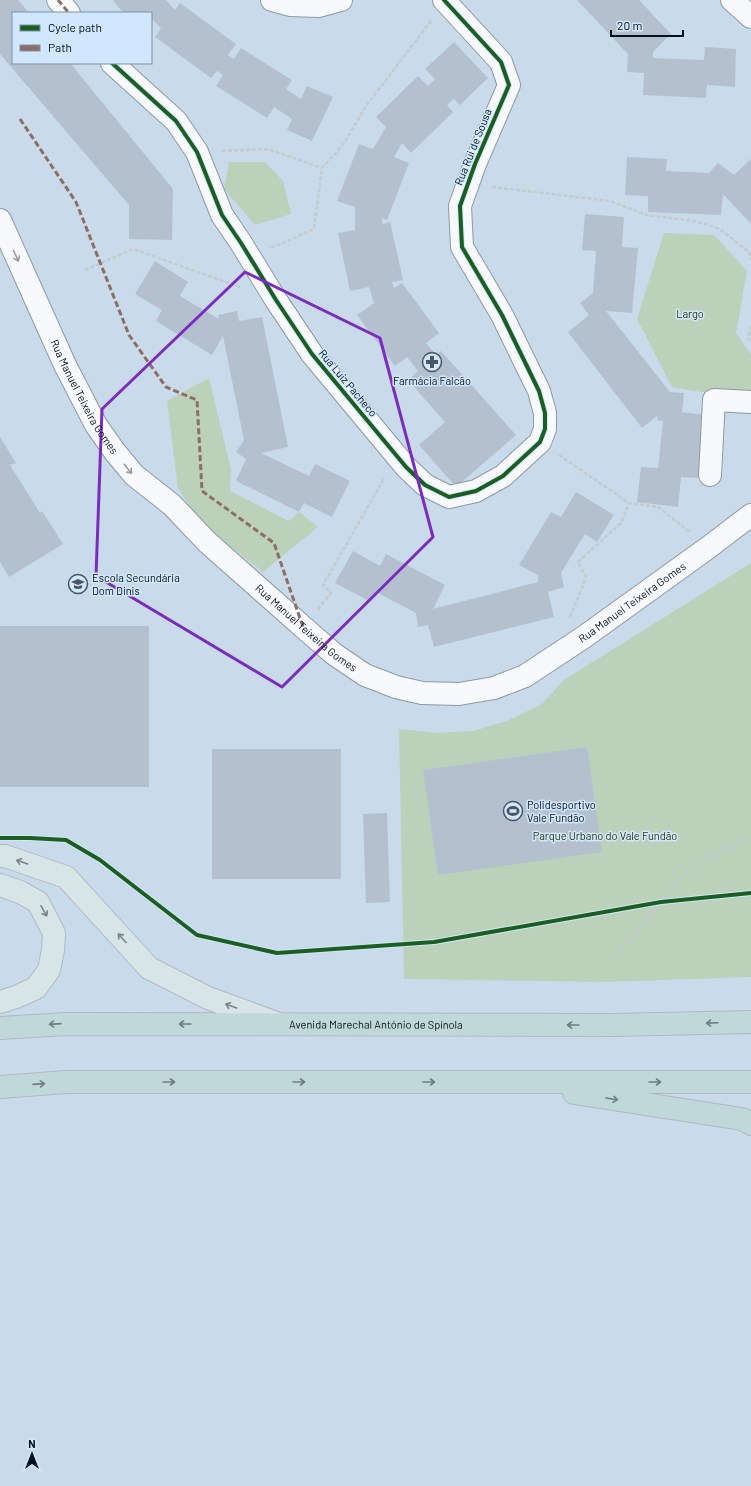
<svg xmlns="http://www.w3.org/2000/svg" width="751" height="1486" viewBox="0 0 751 1486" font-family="Barlow,sans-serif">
	<rect width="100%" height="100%" fill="#c9daea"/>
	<g fill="#bcd1ba">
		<path d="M229,162H265L283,181L291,214L255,225L224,189Z"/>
		<path d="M664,233L714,235L747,271L736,333L751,355V391L701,392L672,387L637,319Z"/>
		<path d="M209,378L231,470L230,491L289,521L299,512L318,527L263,572L200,523L178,488L167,401Z"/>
		<path d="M751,563V977L606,982L404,979L399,729L438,733L473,731L507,721L542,704L564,680Z"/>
	</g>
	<g fill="#b5c0cf">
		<path d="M0,0H18L29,13H13V63H70L173,189L172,240L129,239V205L0,54Z"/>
		<path d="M113,0H166L175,10L180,3L236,44L228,55L234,59L241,48L292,80L286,89L301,99L307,86L333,97L312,141L287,130L292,119L274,107L267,118L216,86L223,75L217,71L211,78L155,37L161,28L151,18V13H123Z"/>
		<path d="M577,0H639L671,34L653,52V58L704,60L705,47L736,49L735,87L707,85L706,98L643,95L644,73L627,72L628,54Z"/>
		<path d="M454,42L488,78L460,105L454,99L447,105L453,112L411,153L402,143L394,157L409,163L387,220L382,218V224L390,222L403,280L392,282L394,288L402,283L439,333L426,343L436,355L441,351L516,435L456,487L419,445L445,422L408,380L418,371L407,357L395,366L357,315L374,303L369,287L350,291L338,233L355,230V207L337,201L359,144L373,149L386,127L376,117L418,76L428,86L435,79L425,69Z"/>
		<path d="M627,157L667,159L666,171L709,173L718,163L734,175L751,159V224L723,194L721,215L648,212V196L625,195Z"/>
		<path d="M585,214L624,217L622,247L638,248L632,313L606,311L670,392L684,393L682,412L705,415L698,478L681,477L678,507L637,502L641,467L658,468L663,421L657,420L658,415L642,428L568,332L589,315L580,303L593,293L596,251L582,250Z"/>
		<path d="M155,261L188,282L180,296L219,319L218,315L237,311L239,321L262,317L288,447L261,453L309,476L315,464L350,481L332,517L304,503L299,512L236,481L246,459L236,452L244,440L223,336L212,355L156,321L162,310L135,294Z"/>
		<path d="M0,437L16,463L10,465L40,513L42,511L63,544L9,577L0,562Z"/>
		<path d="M576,492L614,515L597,542L585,534L561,573L564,587L548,592L554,617L434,647L428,625L418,627L416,613L376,592L371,602L335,583L353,551L380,566L386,554L445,585L433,609L538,582V575L519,565L551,512L561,517Z"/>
		<rect x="0" y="626" width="149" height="161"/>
		<path d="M587,747L602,852L438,875L423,770Z"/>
		<rect x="212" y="749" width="129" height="130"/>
		<path d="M387,813L390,902L366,903L363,814Z"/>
	</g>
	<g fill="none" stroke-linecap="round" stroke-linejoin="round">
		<g stroke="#8b9aa7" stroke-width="24">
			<g id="minor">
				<path d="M58,0L69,13"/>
				<path d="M272,0L290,5L319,6L341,0"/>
				<path d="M732,0L751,17"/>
				<path d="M112,63L176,121L197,152L222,215L241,243L276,300L312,354L406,467L425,485L449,497L476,491L503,476L540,442L545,429V413L539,391L502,315L462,247L460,206L475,164L509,85L501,62L444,0"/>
				<path id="s1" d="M0,220L65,365L96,425L115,452L134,475L172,505L207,542L303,627L334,654L365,675L396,687L422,693L459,694L494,688L525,676L584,637L709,547L751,515"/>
				<path d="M710,475L714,400L751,402"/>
			</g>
		</g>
		<g stroke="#b1b9c2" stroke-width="24">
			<g id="major">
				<path d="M0,856H5L66,877L149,968L208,998L279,1024"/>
				<path d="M0,885L20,892L38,902L54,933L53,950L49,970L36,988L16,997L0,1002"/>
			</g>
		</g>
		<g stroke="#b1b9c2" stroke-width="24">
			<g id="highway">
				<path id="s2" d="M0,1028L66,1024L612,1025L751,1022"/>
				<path d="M0,1087L66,1082H751"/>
				<path d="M574,1093L742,1119L751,1124"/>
			</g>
		</g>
		<g stroke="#c5cace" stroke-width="2.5" stroke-dasharray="4 2" stroke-linecap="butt">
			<path d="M222,151L268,149L322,168"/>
			<path d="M492,187L610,201L647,215L695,221L720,229L749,252L751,260"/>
			<path d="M271,248L314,229L322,168L343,145L366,106L431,21"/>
			<path d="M85,270L133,249L240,287"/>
			<path d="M751,326L748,338L751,342"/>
			<path d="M559,455L629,503L658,507L690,532"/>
			<path d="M318,609L331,593L323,585L385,477"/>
			<path d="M570,617L586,578L578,562L621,523L629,503"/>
			<path d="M615,958L661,902L694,865L751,836"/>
		</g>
		<use href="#minor" stroke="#f7f9fc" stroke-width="22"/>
		<use href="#major" stroke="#d7e5e7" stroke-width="22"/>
		<use href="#highway" stroke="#c0d8d9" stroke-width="22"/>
		<g stroke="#8d6e63" stroke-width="3" stroke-dasharray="6 3" stroke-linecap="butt">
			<path d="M58,0L69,13"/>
			<path d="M20,119L76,202L129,335L166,387L197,400L202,491L274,543L303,627"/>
		</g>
		<g stroke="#d0e7fd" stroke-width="6">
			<g id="cycleway">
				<path d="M112,63L176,121L197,152L222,215L241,243L276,300L312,354L406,467L425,485L449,497L476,491L503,476L540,442L545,429V413L539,391L502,315L462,247L460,206L475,164L509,85L501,62L444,0"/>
				<path d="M0,838H30L66,840L100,860L197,935L277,953L434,942L661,902L751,893"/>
			</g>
		</g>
		<use href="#cycleway" stroke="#1b5e20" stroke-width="4"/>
	</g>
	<defs><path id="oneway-shaft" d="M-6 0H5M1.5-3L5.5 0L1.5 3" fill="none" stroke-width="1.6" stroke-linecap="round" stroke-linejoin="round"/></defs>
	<g stroke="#969ca3">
		<use href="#oneway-shaft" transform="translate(16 256) rotate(65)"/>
		<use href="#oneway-shaft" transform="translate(128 469) rotate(51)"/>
	</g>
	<g stroke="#78868c">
		<use href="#oneway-shaft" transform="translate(22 862) rotate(-161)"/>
		<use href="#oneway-shaft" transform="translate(44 911) rotate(60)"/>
		<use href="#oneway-shaft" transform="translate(122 938) rotate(-132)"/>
		<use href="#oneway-shaft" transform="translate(231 1006) rotate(-160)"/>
	</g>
	<g stroke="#6b7e84">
		<use href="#oneway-shaft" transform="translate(712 1023) rotate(178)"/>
		<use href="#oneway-shaft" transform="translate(55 1024) rotate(176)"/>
		<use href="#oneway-shaft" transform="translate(185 1024) rotate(-180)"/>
		<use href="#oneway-shaft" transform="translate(573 1025) rotate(-180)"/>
		<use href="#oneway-shaft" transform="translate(169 1082)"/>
		<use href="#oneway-shaft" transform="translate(299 1082)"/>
		<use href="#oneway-shaft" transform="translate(429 1082)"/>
		<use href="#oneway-shaft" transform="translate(655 1082)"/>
		<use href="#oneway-shaft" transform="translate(39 1084) rotate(-4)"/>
		<use href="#oneway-shaft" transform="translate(612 1099) rotate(9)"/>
	</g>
	<path fill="none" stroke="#7b2cbf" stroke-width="3" stroke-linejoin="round" d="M245,272L380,338L433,537L282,687L96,576L102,409Z"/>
	<defs>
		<g id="pharmacy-ring" transform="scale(1)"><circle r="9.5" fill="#d0e7fd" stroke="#495765" stroke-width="1.5"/><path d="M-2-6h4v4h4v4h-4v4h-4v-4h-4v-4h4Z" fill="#495765"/></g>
		<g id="school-ring" transform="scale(1)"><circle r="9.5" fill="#d0e7fd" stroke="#495765" stroke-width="1.5"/><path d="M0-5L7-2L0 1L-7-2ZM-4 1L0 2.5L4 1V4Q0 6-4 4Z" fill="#495765"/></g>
		<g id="stadium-ring" transform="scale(1)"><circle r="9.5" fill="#d0e7fd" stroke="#495765" stroke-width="1.5"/><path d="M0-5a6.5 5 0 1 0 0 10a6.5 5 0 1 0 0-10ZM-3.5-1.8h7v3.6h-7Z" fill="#495765"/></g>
	</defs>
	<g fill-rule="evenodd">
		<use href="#pharmacy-ring" x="432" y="362"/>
		<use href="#school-ring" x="78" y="584"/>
		<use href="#stadium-ring" x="513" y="811"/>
	</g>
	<g text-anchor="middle" stroke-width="3" stroke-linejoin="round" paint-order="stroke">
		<g font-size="11" fill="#04111d" stroke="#d0e7fd">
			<text transform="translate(473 147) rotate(-68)" y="4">Rua Rui de Sousa</text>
			<text transform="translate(348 383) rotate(50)" y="4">Rua Luiz Pacheco</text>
			<text dy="4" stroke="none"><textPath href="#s1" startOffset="196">Rua Manuel Teixeira Gomes</textPath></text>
			<text dy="4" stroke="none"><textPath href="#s1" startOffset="891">Rua Manuel Teixeira Gomes</textPath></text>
			<text dy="4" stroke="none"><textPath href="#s1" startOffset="520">Rua Manuel Teixeira Gomes</textPath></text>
			<text dy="4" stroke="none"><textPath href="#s2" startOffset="376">Avenida Marechal António de Spínola</textPath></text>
		</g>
		<g font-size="11" fill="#29390a" stroke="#d0e7fd">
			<text x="690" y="318">Largo</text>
			<text x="605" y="840">Parque Urbano do Vale Fundão</text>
		</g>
		<g font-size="11" fill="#04111d" stroke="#d0e7fd" text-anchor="start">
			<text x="432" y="385" text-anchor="middle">Farmácia Falcão</text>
			<text x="92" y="582">Escola Secundária<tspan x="92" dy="13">Dom Dinis</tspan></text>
			<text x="527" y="809">Polidesportivo<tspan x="527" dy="13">Vale Fundão</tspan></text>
		</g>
	</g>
	<rect x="12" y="12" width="140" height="52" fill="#d0e7fd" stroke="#7e91a3"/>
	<rect x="20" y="25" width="20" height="6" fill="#1b5e20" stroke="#7e91a3"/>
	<text x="48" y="32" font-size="12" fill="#04111d">Cycle path</text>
	<rect x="20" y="45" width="20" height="6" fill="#8d6e63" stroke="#7e91a3"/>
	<text x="48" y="52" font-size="12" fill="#04111d">Path</text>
	<g transform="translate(32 1454)" stroke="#d0e7fd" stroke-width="3" paint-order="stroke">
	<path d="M0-3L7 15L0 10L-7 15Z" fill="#04111d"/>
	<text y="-6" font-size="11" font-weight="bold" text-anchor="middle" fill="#04111d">N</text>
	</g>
	<path d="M611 30v6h72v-6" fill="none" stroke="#04111d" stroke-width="2"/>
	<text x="617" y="30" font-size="12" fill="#04111d" stroke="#d0e7fd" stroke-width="3" paint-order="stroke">20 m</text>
</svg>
